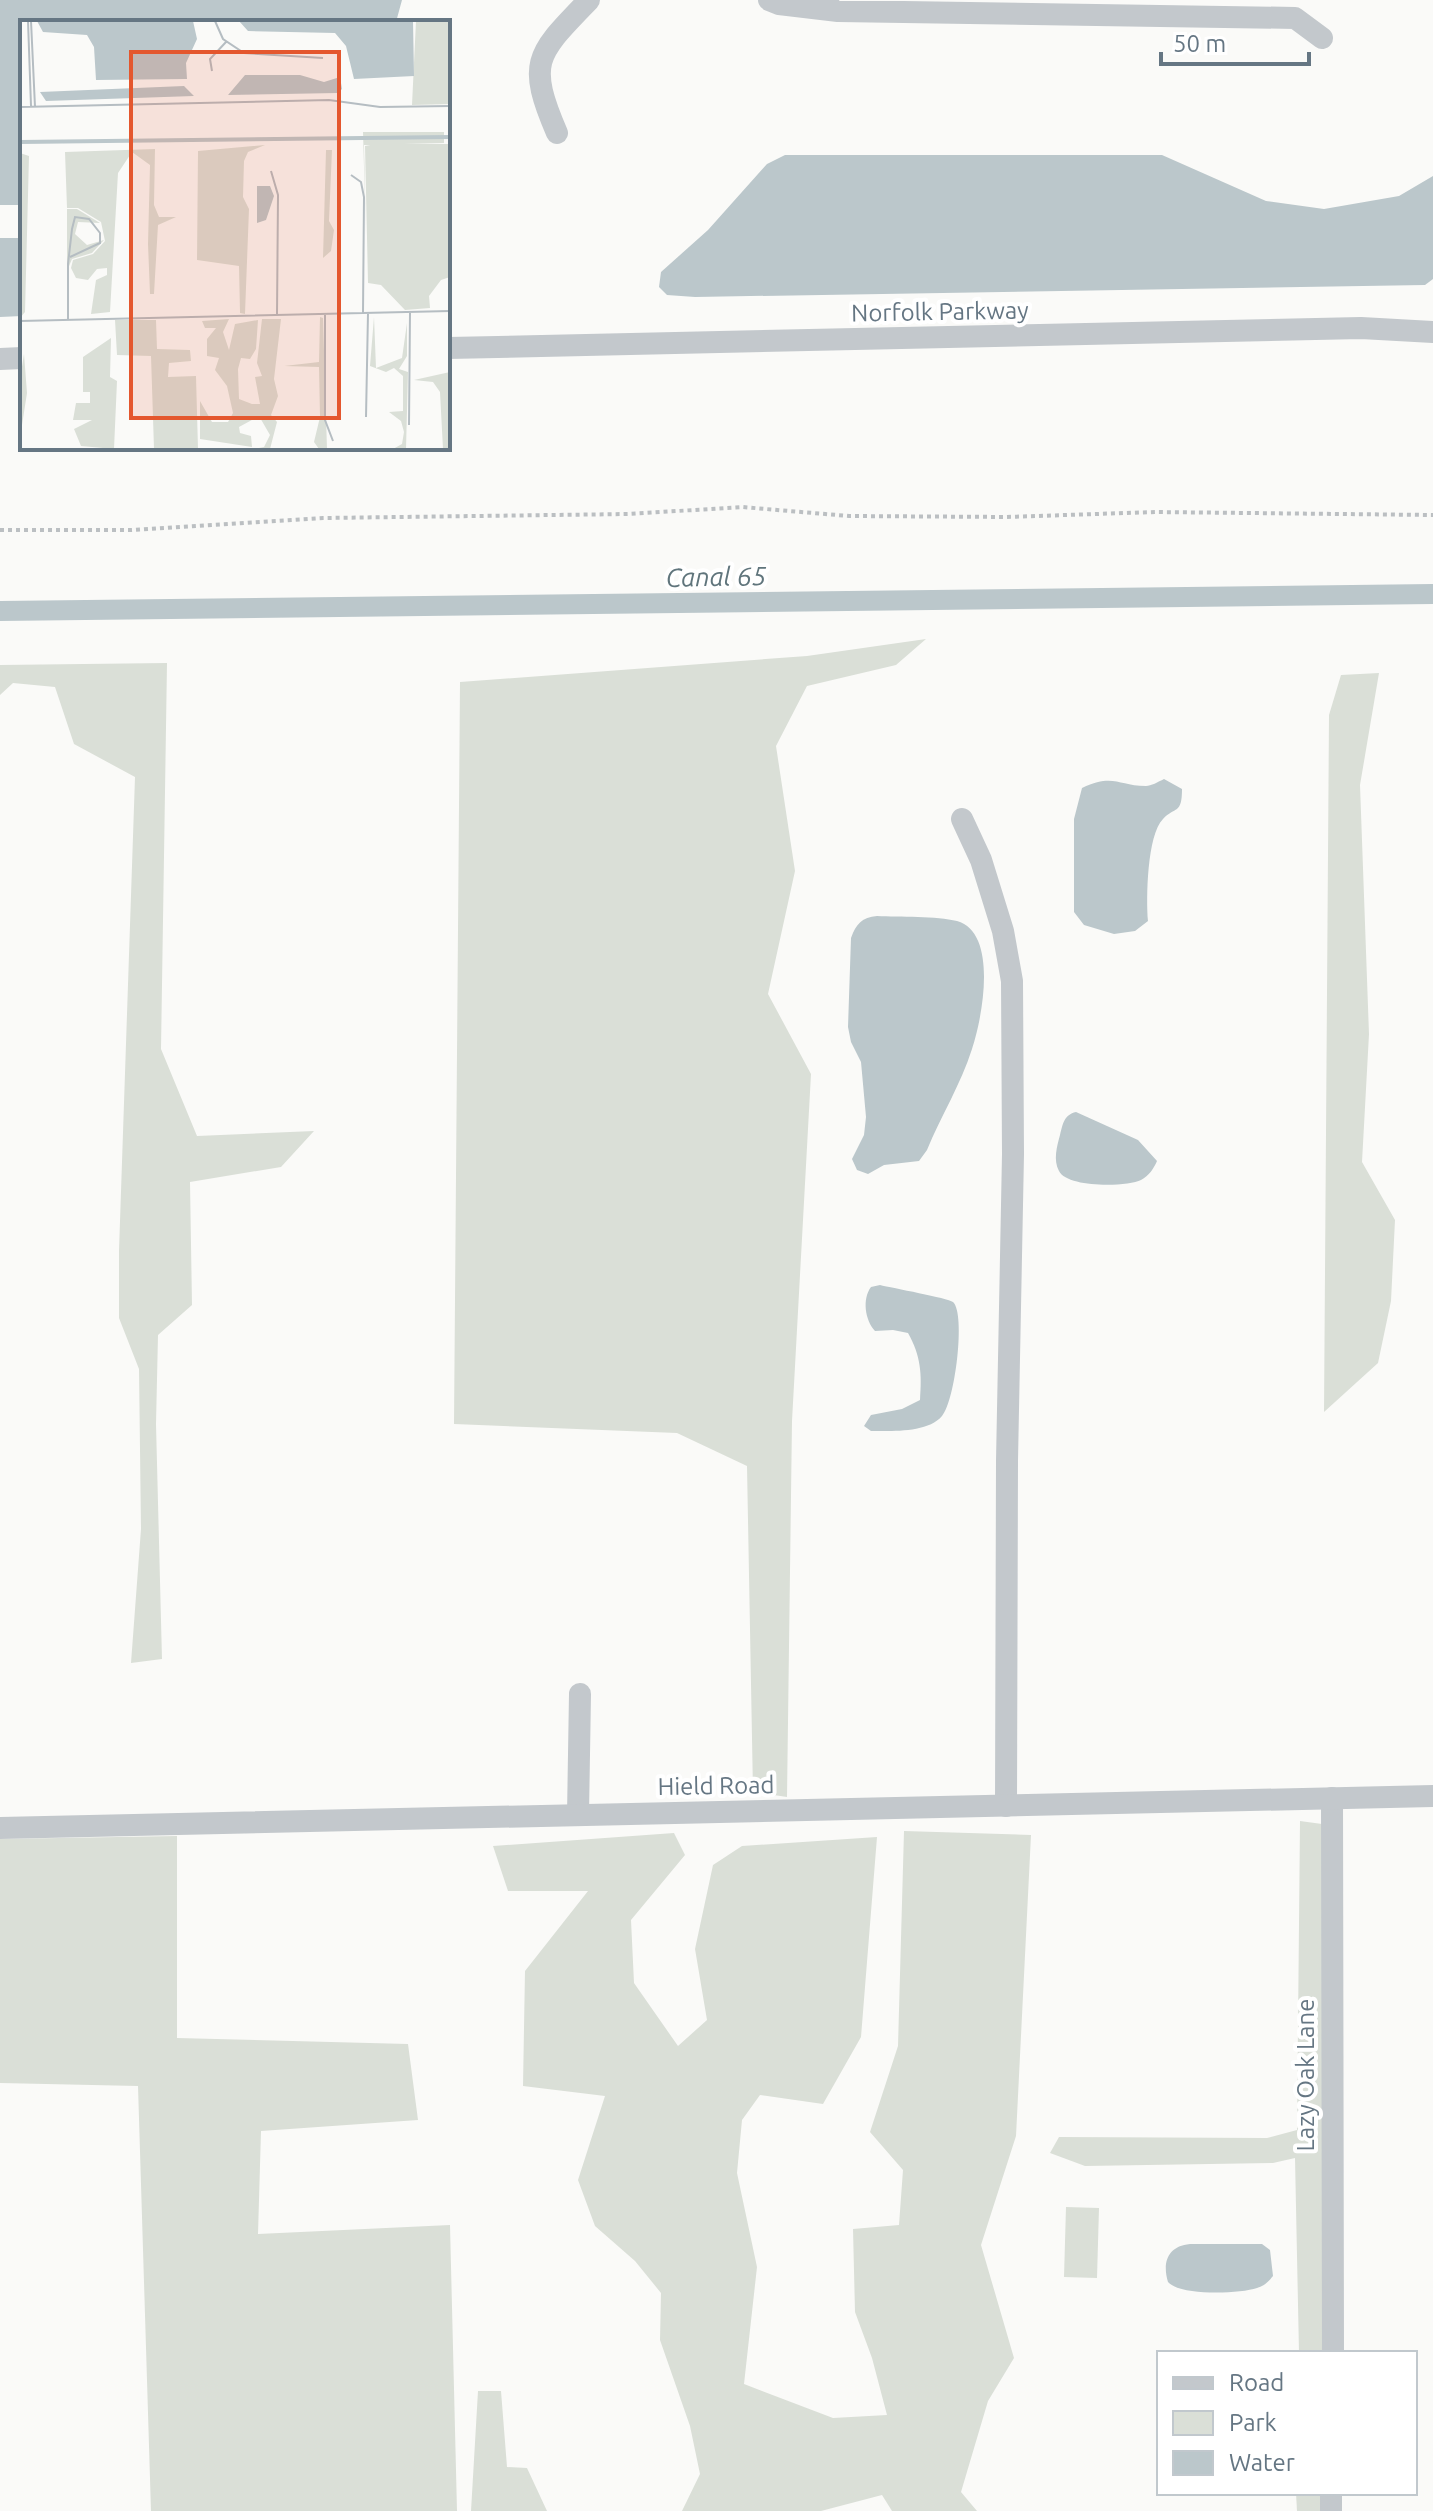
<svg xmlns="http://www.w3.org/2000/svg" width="1433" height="2511" viewBox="0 0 1433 2511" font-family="Ubuntu,sans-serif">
	<rect width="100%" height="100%" fill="#fafaf8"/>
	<g fill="#dadfd7">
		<path d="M926,639L896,665L807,686L776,746L795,871L768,994L811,1074L792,1421L787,1797L753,1792L747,1466L677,1433L454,1424L460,682L807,656Z"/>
		<path d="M167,663L161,1049L197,1136L314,1131L281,1167L190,1182L192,1305L158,1335L156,1424L162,1659L131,1663L141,1529L139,1369L119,1318V1251L135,777L74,744L55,687L13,683L0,695V665Z"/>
		<path d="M1379,673L1360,785L1369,1034L1362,1162L1395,1220L1391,1301L1378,1363L1324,1412L1329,715L1341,675Z"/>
		<path d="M1300,1821L1322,1824V2353H1299L1295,2158L1273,2163L1085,2166L1050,2153L1059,2137L1267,2138L1297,2130Z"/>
		<path d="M904,1831L1031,1835L1016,2136L981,2245L1014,2358L988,2401L961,2492L977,2511H892L882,2495L821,2511H682L700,2474L690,2426L660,2340L661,2293L635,2261L595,2226L578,2180L605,2096L523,2086L525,1971L588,1891H508L493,1846L674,1833L685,1855L631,1920L634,1983L678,2046L707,2020L695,1949L713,1865L742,1846L877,1837L861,2037L823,2104L760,2095L742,2120L737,2173L757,2267L744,2384L833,2418L887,2415L872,2358L855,2312L853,2229L899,2225L903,2170L870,2132L898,2046Z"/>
		<path d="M177,1836V2038L408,2044L418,2120L261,2131L258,2234L450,2225L457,2511H151L138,2086L0,2083V1839Z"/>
		<path d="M1066,2207L1099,2208L1097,2278L1064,2277Z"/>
		<path d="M478,2391H501L507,2467L527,2468L547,2511H471Z"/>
		<path d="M1296,2493H1322V2511H1297Z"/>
	</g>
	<g fill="#bbc7cb">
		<path d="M0,0H402L396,22H22V205H0Z"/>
		<path d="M785,155H1162L1266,201L1324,209L1399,196L1433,176V279L1425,285L695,297L667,295L659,287L661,272L708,230L767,164Z"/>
		<path d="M0,238H22V316L0,317Z"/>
		<path d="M1164,779L1182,789C1182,815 1175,806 1163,819C1147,835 1146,899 1148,921L1135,931L1114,934L1084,925L1074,912V819L1082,788C1114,773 1118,786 1146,786C1151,786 1158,782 1164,779Z"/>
		<path d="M877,916C899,917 937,916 957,921C999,933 982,1019 972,1049C961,1084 941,1116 927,1150L919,1161L884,1165L868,1174L857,1170L852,1159L864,1135L866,1117L861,1062L851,1042L848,1027L851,938C856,924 862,917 877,916Z"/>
		<path d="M1076,1112L1138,1140L1157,1161C1154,1168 1149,1176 1141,1180C1127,1187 1067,1188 1059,1171C1053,1160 1057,1146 1060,1135C1063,1123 1064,1115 1076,1112Z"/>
		<path d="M880,1285C892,1288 948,1298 953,1302C966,1314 955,1402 942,1416C928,1433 891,1431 871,1431L864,1426L871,1415L902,1409L920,1400C922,1374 921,1356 908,1333L893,1330L875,1331C865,1320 862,1299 871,1287Z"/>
		<path d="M1190,2244H1262L1270,2250L1273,2276C1268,2282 1264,2286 1257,2288C1239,2294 1180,2296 1168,2282C1162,2262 1168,2246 1190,2244Z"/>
	</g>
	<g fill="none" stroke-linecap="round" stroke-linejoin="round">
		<path stroke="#bbc7cb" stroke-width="20" d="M0,611L1433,594"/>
		<path stroke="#bbbfc2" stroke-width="4" stroke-dasharray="4 4" stroke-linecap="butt" d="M0,530H131L323,518L629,514L742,507L849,516L1007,517L1155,512L1433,515"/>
		<g stroke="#c3c8cc" stroke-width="22">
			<path d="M769,0L779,4L838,11L1295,18L1322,38"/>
			<path d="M557,133C526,61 537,54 589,0"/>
			<path d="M448,348L1361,328L1433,332"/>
			<path d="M0,359L22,358"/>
			<path d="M962,819L981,860L1003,931L1012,981L1013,1154L1007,1461L1006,1806"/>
			<path d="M1332,1798L1333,2353"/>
			<path d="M578,1815L580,1694"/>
			<path d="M0,1828L1433,1796"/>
			<path d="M1331,2493V2511"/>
		</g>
	</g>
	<g text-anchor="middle" stroke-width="8" stroke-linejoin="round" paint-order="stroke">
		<g font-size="24" fill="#657683" stroke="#fff">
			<text transform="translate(940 312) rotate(-1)" y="8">Norfolk Parkway</text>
			<text transform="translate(716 1786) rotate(-1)" y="8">Hield Road</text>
			<text transform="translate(1306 2075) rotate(-90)" y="8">Lazy Oak Lane</text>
		</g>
		<g font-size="26" font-style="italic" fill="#60757c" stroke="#fff">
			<text transform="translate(716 577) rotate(-1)" y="9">Canal 65</text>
		</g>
	</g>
	<g transform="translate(20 20)">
		<rect width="430" height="430" fill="#fafaf8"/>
		<path d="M396,1H430V84L392,85ZM343,112H424V123L344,125L346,219ZM356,124H430V257L421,260L409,276L410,288L385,290L361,265L348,263L345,126ZM245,125L228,132L224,141L223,177L229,189L225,294L220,293L219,246L177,240L178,131ZM135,129L134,185L139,197H156L138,205L134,274H130L128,224L130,145L112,132L98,153L90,292L71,294L76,260L87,255V248L77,249L68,260L56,258L51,248L53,240L73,234L85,221L81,202L58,188H47L45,132ZM306,130H312L309,201L314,210L311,231L303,238ZM0,133L9,136L5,292L0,298ZM47,189H57L80,203L58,202L55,214L67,225L84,220L72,233L52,239L47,251ZM300,297L303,298L307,429H299L294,422L300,397L299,347L264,346L299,342ZM354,297L356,348L382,338L387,303V336L379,349L388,352L386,429H373L382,424L384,412L381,401L369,392L383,391V356L374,348L366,352L350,346ZM209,299L203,312L209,330L215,304L238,300L236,329L230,339L221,338L218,349L219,379L232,384H240L235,357L242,356L237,343L242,299H261L254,359L258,376L251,395L257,402L250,429H234L244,427L250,415L239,396L219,407L220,413L231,416L232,427L180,419V381L192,402H208L213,393L207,366L195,350L199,338L187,336V319L196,308H185L182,301ZM95,300H136L137,329L170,330L171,341L149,343L148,357L176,356L178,429H134L131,336L97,335ZM91,318L90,357L97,361L94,429L61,426L54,409L72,400H53L56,383H70V372H63V337ZM4,334L7,373L2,405L0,359ZM430,352L429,429H423L420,372L413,362L394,360Z" fill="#dadfd7"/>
		<path d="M17,1H173L177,19L166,43L167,59L76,60L74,27L67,15L23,12ZM219,1H393L394,56L334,59L326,26L315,13L228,11ZM225,55H280L304,62L320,57L322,69L318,73L208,75ZM164,66L174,76L26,81L20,72ZM237,166H250L254,176L246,200L237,203Z" fill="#bbc7cb"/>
		<path fill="none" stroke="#bbc7cb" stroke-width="4" d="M0,122L430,117"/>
		<path fill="none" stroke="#b5bdc2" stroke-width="2" d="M8,1L11,86M11,1L15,87M195,1L203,19L224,33L303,38M192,51L190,39L206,22M0,87L309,80L360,87L430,86M251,151L258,175L257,295M331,155L341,162L344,177L343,293M305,294V400L313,421M48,300V244L52,209L55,197L69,199L80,213V223L50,237M0,301L430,291M346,397L348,293M389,405L390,292"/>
		<path fill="#e4572e" fill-opacity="0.15" stroke="#e4572e" stroke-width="4" d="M111,32H319V398H111Z"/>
		<rect width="430" height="430" fill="none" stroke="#657683" stroke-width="4"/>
	</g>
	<rect x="1157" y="2351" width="260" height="144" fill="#ffffff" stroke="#c1c8cd" stroke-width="2"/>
	<rect x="1173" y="2377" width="40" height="12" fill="#c3c8cc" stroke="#c1c8cd" stroke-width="2"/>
	<text x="1229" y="2391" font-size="24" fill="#657683">Road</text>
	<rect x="1173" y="2411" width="40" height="24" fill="#dadfd7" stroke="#c1c8cd" stroke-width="2"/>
	<text x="1229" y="2431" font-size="24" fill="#657683">Park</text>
	<rect x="1173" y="2451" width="40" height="24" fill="#bbc7cb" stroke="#c1c8cd" stroke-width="2"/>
	<text x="1229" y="2471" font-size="24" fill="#657683">Water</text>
	<path d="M1161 52v12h148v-12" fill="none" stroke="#657683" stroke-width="4"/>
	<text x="1173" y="52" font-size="24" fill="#657683" stroke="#ffffff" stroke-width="6" paint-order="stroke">50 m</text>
</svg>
